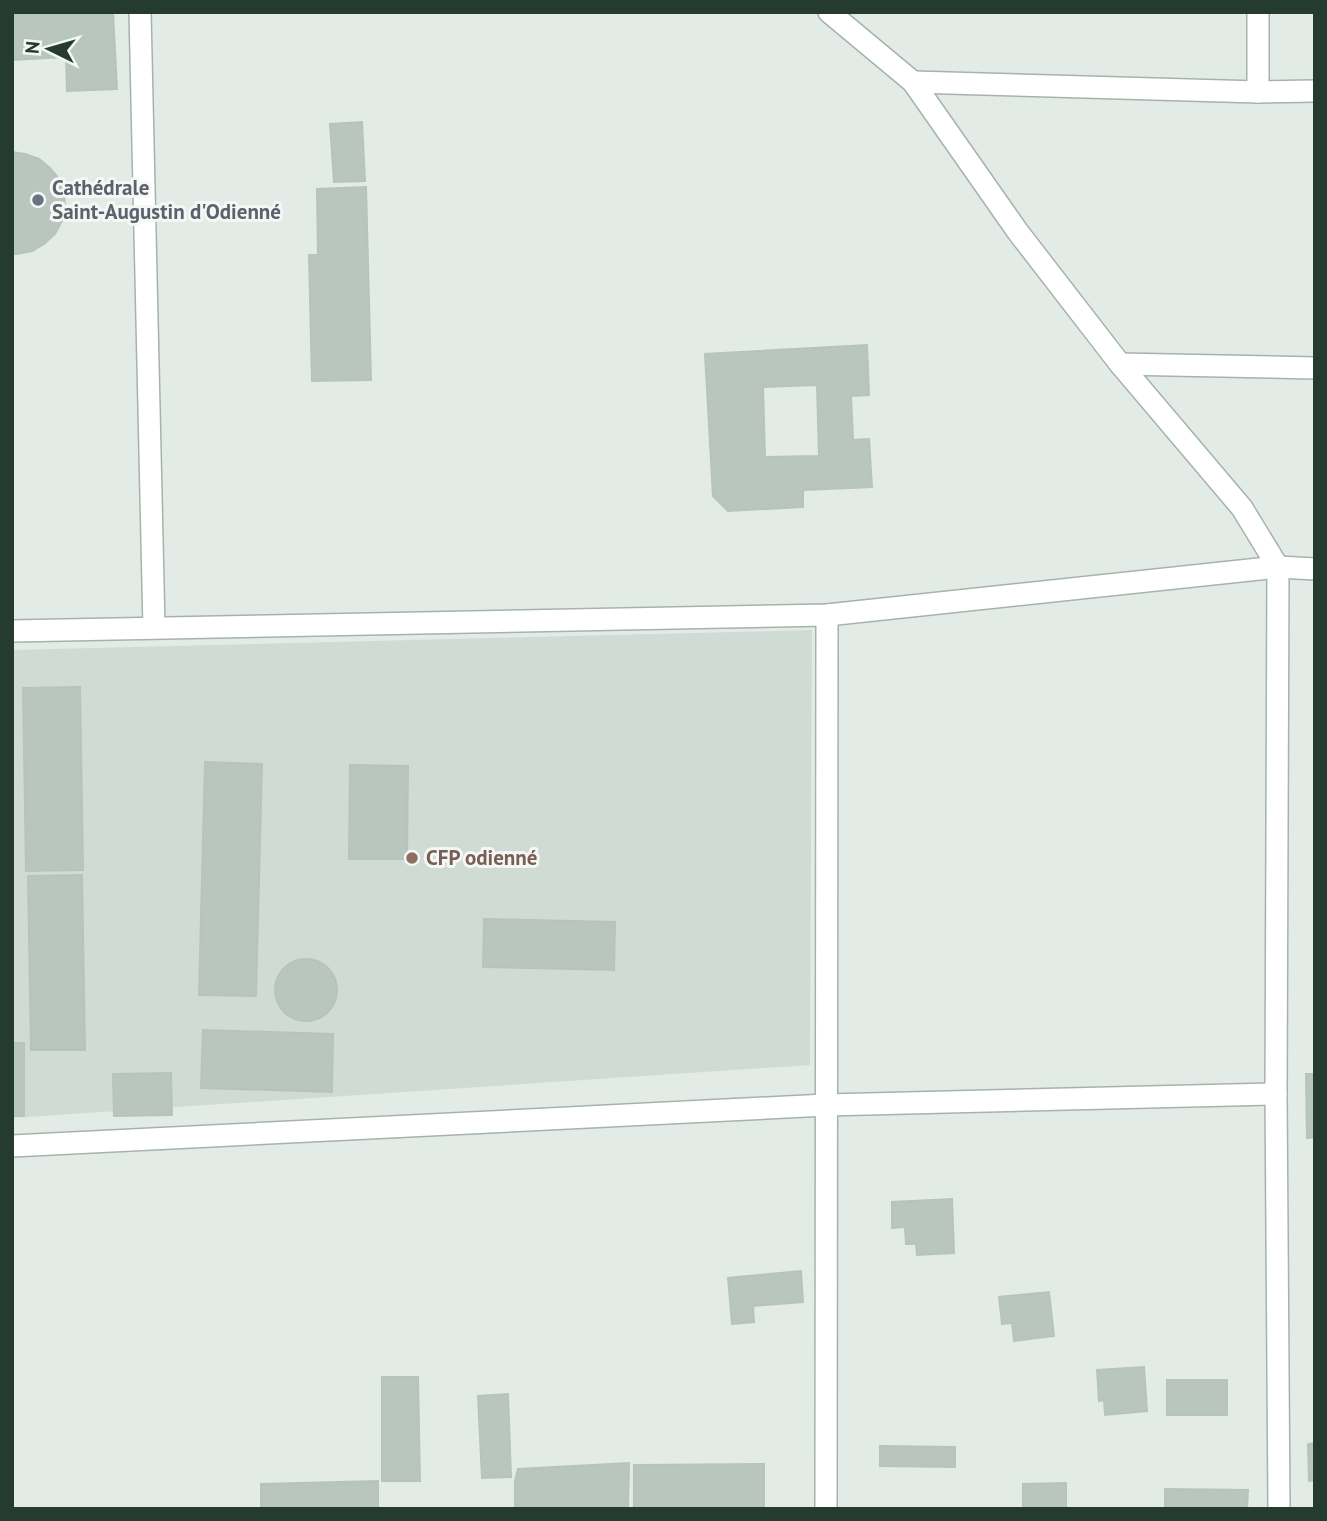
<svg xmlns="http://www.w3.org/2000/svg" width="1327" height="1521" viewBox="0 0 1327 1521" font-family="'PT Sans',sans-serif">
	<rect width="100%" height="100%" fill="#e3ebe7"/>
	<path fill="#d1dbd6" d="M812,630L810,1065L12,1118V650Z"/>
	<g fill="#b9c6bf" stroke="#b6c4bd" stroke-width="2" fill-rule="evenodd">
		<path d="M113,12L117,89L67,91L66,57L12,60V13Z"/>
		<path d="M362,122L365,181L334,182L330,124Z"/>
		<path d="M12,152L25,154L39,159L50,168L59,179L64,193L65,207L62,221L55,234L44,244L32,251L17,254H12Z"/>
		<path d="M366,187L371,380L312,381L309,255H318L317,189Z"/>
		<path d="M867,345L869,395L851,396L853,440L869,439L872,487L803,490V507L728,511L713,496L705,354ZM817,385L819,456L765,457L763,387Z"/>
		<path d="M80,687L83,870L26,871L23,688Z"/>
		<path d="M205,762L262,764L256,996L199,995Z"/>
		<path d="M350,765L408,766L407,859H349Z"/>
		<path d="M82,875L85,1050H31L28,876Z"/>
		<path d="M484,919L615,922L614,970L483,967Z"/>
		<circle cx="306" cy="990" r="31"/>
		<path d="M203,1030L333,1034L332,1092L201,1088Z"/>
		<rect x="12" y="1043" width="12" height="73"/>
		<path d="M171,1073L172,1115L114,1116L113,1074Z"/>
		<path d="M1306,1074H1315V1137L1307,1138Z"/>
		<path d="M952,1199L954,1253L917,1255L916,1244H906L905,1227L892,1228V1202Z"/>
		<path d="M801,1271L803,1302L753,1306L754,1322L732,1324L728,1278Z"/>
		<path d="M1049,1292L1054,1336L1014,1341L1012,1323L1002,1324L999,1297Z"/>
		<path d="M1144,1367L1147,1411L1105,1415L1104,1400L1099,1401L1097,1370Z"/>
		<path d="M382,1377H418L420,1481H382Z"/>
		<rect x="1167" y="1380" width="60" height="35"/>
		<path d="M508,1394L511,1477L482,1478L478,1396Z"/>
		<path d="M1315,1443V1480L1309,1481L1308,1444Z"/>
		<path d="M880,1446L955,1447V1467L880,1466Z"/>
		<path d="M629,1463L628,1509H515V1481L518,1469Z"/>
		<path d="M764,1464V1509H634V1465Z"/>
		<path d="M378,1481V1509H261V1484Z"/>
		<path d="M1066,1483V1509H1023V1484Z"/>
		<path d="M1165,1489L1248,1490L1247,1509H1165Z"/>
	</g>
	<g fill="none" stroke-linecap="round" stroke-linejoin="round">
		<g stroke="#a6b3ad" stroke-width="24">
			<g id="minor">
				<path d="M140,12L154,628"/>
				<path d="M829,12L913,82L1018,232L1120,364L1242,508L1278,567L1276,1094L1279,1509"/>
				<path d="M1258,12V92"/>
				<path d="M913,82L1258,92L1315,91"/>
				<path d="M1120,364L1315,368"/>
				<path d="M12,631L827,615L1278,567L1315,569"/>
				<path d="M12,1146L826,1105L1276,1094"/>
				<path d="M826,1509L827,615"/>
			</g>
		</g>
		<use href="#minor" stroke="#fff" stroke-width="21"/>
	</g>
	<circle fill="#6b7280" stroke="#f3f8f5" stroke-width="2.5" cx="38" cy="200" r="7"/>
	<circle fill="#8d6e63" stroke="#f3f8f5" stroke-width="2.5" cx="412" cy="858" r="7"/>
	<g text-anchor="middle" stroke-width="6" stroke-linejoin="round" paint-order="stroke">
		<g font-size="21" font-weight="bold" fill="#5b616d" stroke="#f3f8f5" text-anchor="start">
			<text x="52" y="195">Cathédrale<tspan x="52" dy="24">Saint-Augustin d'Odienné</tspan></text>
		</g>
		<g font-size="21" font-weight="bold" fill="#785e54" stroke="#f3f8f5" text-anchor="start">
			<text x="426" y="865">CFP odienné</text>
		</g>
	</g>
	<rect width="1327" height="1521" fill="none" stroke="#253b32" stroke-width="28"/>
	<g transform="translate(49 49) rotate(275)" stroke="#f3f8f5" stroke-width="5" paint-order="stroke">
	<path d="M0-5L12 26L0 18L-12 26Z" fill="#253b32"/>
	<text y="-10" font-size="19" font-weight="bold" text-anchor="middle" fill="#253b32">N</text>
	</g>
</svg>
